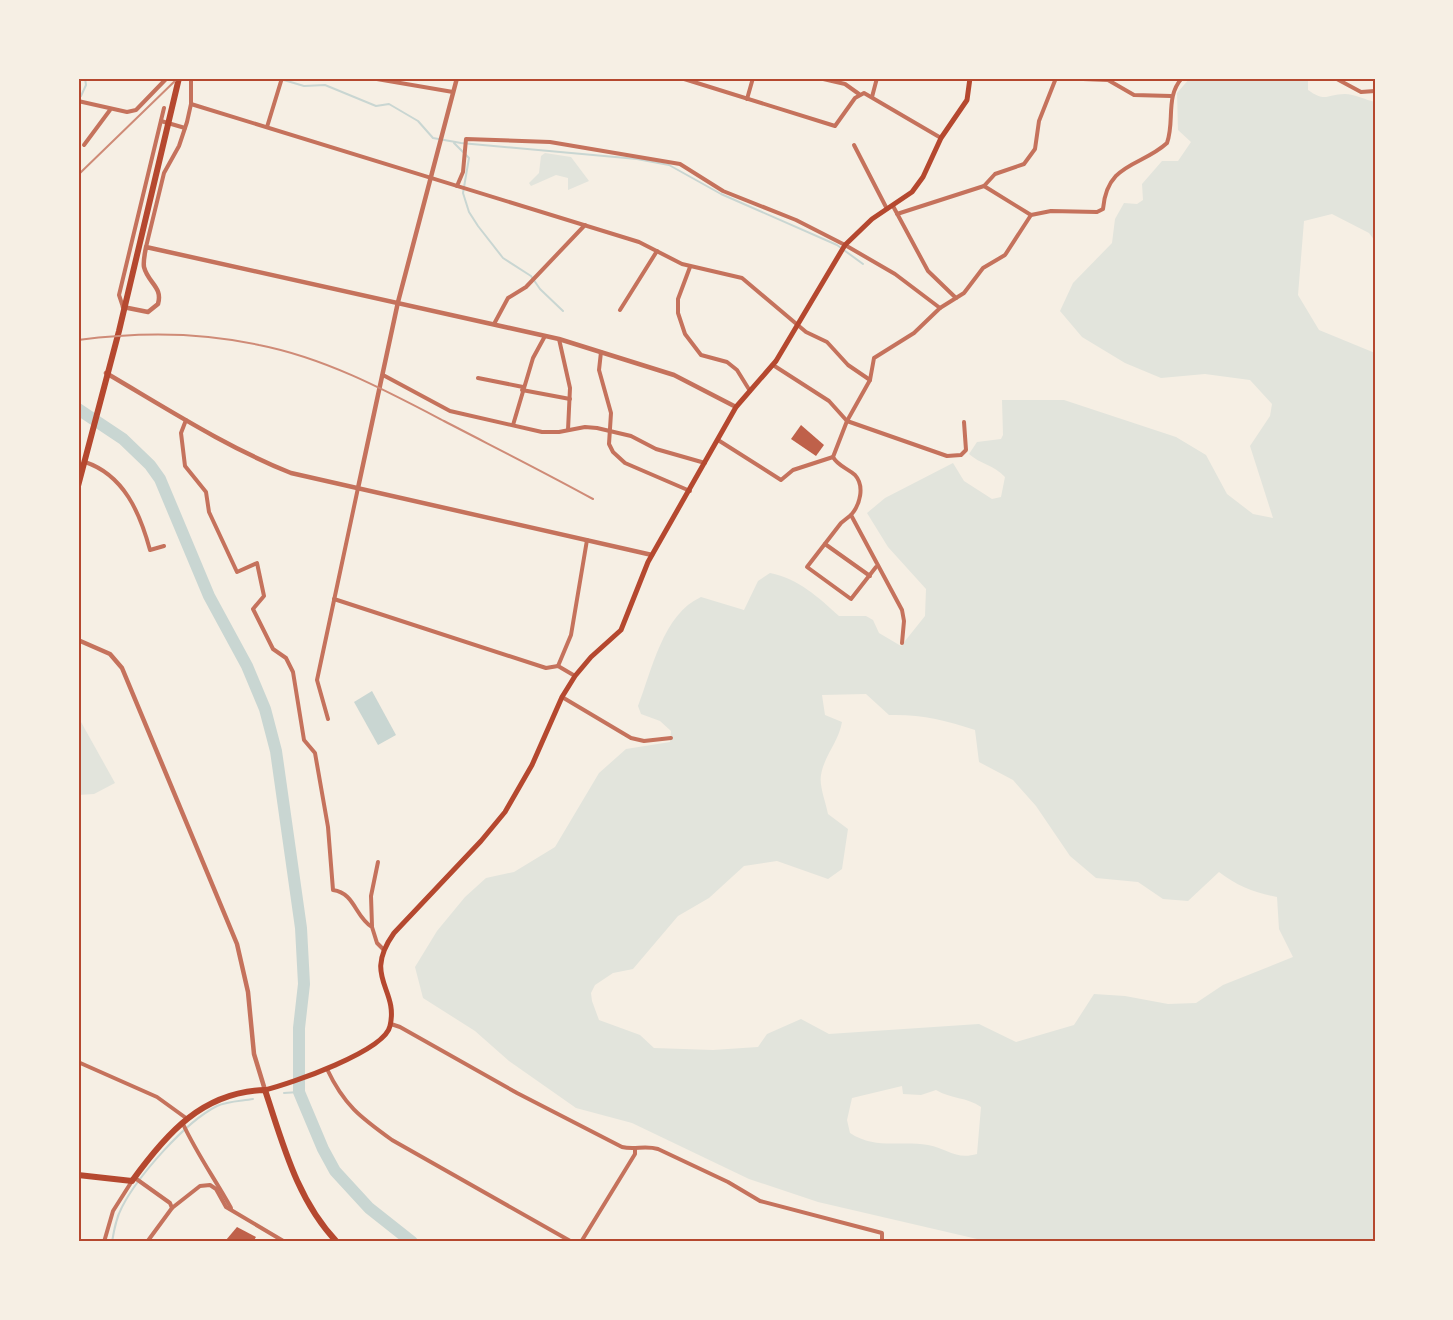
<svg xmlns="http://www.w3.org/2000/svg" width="1453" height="1320" viewBox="0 0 1453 1320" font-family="Raleway,sans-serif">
	<rect width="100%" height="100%" fill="#f6efe4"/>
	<g fill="#e2e4dc" fill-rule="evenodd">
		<path d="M1190,78H1308V90C1326,103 1327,94 1345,94C1354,94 1366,100 1375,102V241L1369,233L1332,214L1304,221L1298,295L1319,330L1375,353V1242H990L818,1202L749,1179L632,1123L576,1108L509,1061L475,1031L423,998L415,967L437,931L465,897L486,878L514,872L555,847L599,773L626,749L670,742L671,731L660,721L641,714L638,706C652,670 663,614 701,597L744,610L758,581L770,573C799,579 818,597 839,616H866L873,620L879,633L901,646L925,616L926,589L888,547L867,513L885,498L953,463L964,481L992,499L1001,497L1005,477C994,465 980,464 969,454L977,442L1001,439L1003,435L1002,400H1064L1176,437L1206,455L1227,494L1253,514L1273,518L1250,446L1270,416L1272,404L1250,380L1205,374L1161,378L1125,363L1082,337L1060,311L1073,283L1112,243L1115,219L1124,203L1137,204L1143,200L1142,184L1162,161H1178L1191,142L1178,130L1177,93ZM866,694L889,715C920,714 945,720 975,730L979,762L1013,780L1036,806L1070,856L1096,878L1138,882L1163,899L1188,901L1219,872C1237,886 1255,893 1277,897L1279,929L1293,957L1223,985L1196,1003L1168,1004L1125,996L1094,994L1074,1025L1016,1042L979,1024L829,1034L801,1019L767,1034L758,1047L713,1050L654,1048L640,1035L599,1020L592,1001L591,993L595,985L613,973L633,969L678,916L709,898L744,866L777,861L828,879L842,869L848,829L828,814C826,803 819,786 821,775C824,756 839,741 842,722L825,715L822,695ZM902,1086L903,1094L921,1095L936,1090C951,1099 967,1097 981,1107L977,1154C956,1160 948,1149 928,1145C900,1140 876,1150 850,1133L847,1120L852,1098Z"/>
		<path d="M545,153L571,157L589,181L568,190V178L556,175L531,186L529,183L539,173L541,156Z"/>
		<path d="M81,722L115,783L94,794L78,795V723Z"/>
	</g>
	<path fill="#c9d6d2" d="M372,691L396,735L378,745L354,702Z"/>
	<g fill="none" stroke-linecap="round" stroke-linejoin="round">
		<g stroke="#c9d6d2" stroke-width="2">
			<path d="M277,78L304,86L325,85L376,106L389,104L418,121L433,138L461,143L637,159L669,165L721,194L837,245L863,264"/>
			<path d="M81,96L86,85L85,78"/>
			<path d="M454,143L469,158L463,193L469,212L478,226L503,258L531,276L540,289L563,311"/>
			<path d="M284,1093L299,1092"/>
			<path d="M112,1242C114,1230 116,1218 122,1207C138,1176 185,1122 217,1106C227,1101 241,1101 253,1099"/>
		</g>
		<path stroke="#c9d6d2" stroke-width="12" d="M78,409L123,439L150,465L160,479L209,596L247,666L265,709L276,751L301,928L304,984L299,1028V1092L323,1149L335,1171L369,1208L412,1242"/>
	</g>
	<g fill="#bf614a">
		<path d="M801,425L824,445L816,456L791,439Z"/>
		<path d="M237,1227L256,1237L253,1242L226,1240Z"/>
	</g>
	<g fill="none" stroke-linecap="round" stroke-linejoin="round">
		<g stroke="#c5725c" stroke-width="4">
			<path d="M371,78L453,92"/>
			<path d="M681,78L835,126L855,98L864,93L941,138"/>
			<path d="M819,78L845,84L859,94"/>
			<path d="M1058,78L1108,80L1134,95L1171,96"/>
			<path d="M1335,78L1361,92L1375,91"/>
			<path d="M872,97L877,78"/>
			<path d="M747,99L753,78"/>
			<path d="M78,101L127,112L136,110L167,78"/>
			<path d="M191,104L639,242L682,264L742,278L806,332L827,342L848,365L870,380"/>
			<path d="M161,121L185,128"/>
			<path d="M267,127L282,78"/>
			<path d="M84,145L110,110"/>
			<path d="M854,145L887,209"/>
			<path d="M457,186L463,172L466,139L550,142L680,164L723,191L796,220L845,245L895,274L940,308"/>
			<path d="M984,186L1031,215"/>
			<path d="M893,206L928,271L956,298"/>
			<path d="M897,214L984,186L995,174L1024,164L1035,149L1039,121L1056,78"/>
			<path d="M146,247L164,173L179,146L187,122L191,104V80"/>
			<path d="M690,267L678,299V313L685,334L701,355L727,362L737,370L750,391"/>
			<path d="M123,307L119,295L164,108"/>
			<path d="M620,310L657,251"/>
			<path d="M494,324L508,298L526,287L585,225"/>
			<path d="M559,339L570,388L568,430"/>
			<path d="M601,352L599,370L611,413L609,444L613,452L625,463L690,491"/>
			<path d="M773,365L829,401L847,421L947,456L961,455L966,450L964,422"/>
			<path d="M383,375L450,411L542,432H559L585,427L597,428L631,436L656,449L705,463"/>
			<path d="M478,378L523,387"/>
			<path d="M522,390L570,399"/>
			<path d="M186,420L181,433L185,466L206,492L209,512L237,572L257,563L264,596L253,609L273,649L286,658L293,672L304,740L315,753L328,827L333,890C355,893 355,917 372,927L377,943L383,949"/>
			<path d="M513,425L533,358L545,336"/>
			<path d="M718,440L781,480L793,470L833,457"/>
			<path d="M85,462C124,475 140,513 150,550L164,546"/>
			<path d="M851,515L841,523L807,567L851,599L876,567"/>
			<path d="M825,544L870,576"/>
			<path d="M334,599L546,668L558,666L575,676"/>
			<path d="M902,643L904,621L902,610L851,515C860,505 865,486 855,475C847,468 838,466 833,457L847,421L870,380L874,358L914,333L940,308L964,293L983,268L1005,255L1031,215L1051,211L1097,212L1103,209C1107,162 1141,167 1167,143C1175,121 1165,97 1182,78"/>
			<path d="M558,666L571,635L587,540"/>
			<path d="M562,697L631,738L644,741L671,738"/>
			<path d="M328,719L317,680L358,488"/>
			<path d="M372,926L371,896L378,862"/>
			<path d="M391,1024L400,1027L517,1093L622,1147C635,1150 645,1145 658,1149L728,1182L760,1201L882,1233V1242"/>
			<path d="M78,1062L157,1097L186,1118"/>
			<path d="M327,1069C344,1105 360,1117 392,1140L572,1242"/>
			<path d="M183,1124C197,1154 215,1179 231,1208"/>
			<path d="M135,1178L170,1203L172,1208L147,1242"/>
			<path d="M172,1208L200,1186L210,1185L216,1189L226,1207L285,1242"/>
			<path d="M104,1242L113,1211L132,1181"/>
			<path d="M581,1242L635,1154V1148"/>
		</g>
		<g stroke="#c5725c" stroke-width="4.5">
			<path d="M123,307L148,312L158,304C163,287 148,283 144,267C143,261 145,253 146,247L559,339L674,375L736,407"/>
			<path d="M106,373C166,408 226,447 291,473L652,555"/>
			<path d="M358,488L398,302L457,78"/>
			<path d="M78,640L110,654L122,668L237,944L248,992L254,1054L265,1090"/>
		</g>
		<path stroke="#b5482f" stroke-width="5" d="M265,1090C290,1084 385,1051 390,1026C399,988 362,978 394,933L481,841L505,812L532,765L562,697L575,676L591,657L621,630L648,562L736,407L776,361L845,245L872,219L912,192L923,177L941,138L967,100L970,78"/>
		<path stroke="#b5482f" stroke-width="6" d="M78,1175L132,1181C166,1134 202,1092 265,1090C283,1144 297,1200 337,1242"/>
		<path stroke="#b5482f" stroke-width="6" d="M78,486L119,331L179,78"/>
		<g stroke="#cf8b77" stroke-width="2">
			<path d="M78,175L178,78"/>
			<path d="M78,340C138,332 200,332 259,345C325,358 385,390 444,421C494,447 544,472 593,499"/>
		</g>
	</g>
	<rect width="1453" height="1320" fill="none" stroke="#f6efe4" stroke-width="159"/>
	<rect x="80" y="80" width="1294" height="1160" fill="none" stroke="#b5482f" stroke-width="2"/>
</svg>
